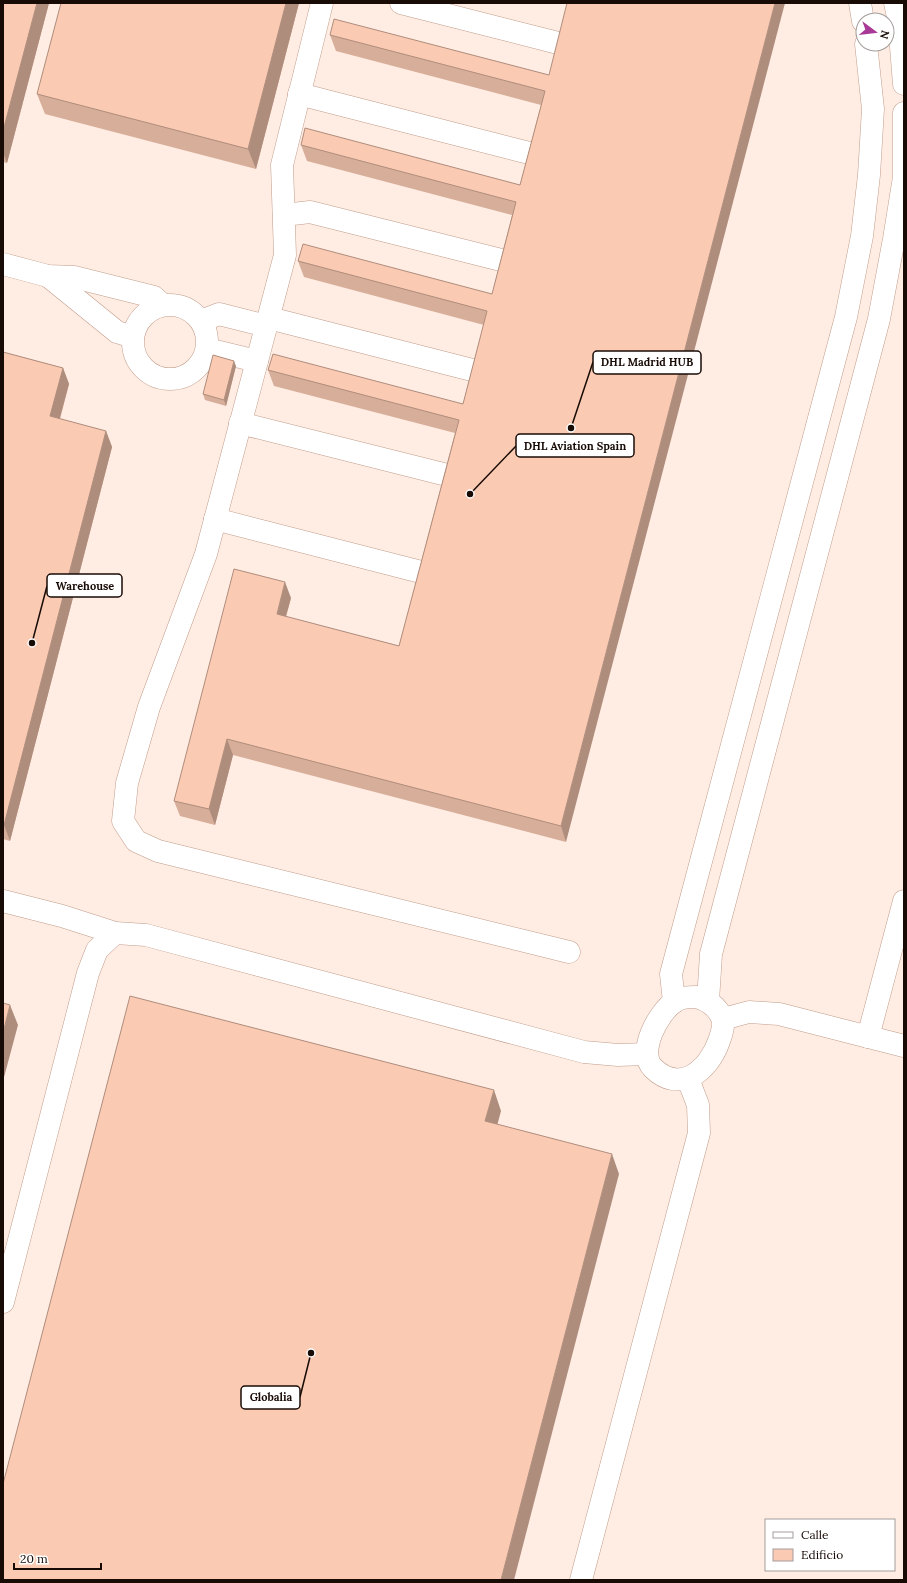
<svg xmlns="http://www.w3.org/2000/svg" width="907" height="1583" viewBox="0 0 907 1583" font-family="Lora,serif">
	<rect width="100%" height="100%" fill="#fafafa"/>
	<path fill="#ffece3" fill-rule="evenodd" d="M3,3H904V1580H3ZM863,20H887V44H863ZM766,1520H894V1570H766Z"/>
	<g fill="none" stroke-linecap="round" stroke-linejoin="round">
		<g stroke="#c19d8b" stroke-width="23">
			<g id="minor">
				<path d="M322,3L282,165L285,255L206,554L149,707L127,783L123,821L136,841L158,851L569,952"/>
				<path d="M401,3L562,44"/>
				<path d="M860,3L863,21"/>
				<path d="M895,3L899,22L904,84"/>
				<path d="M299,94L533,154"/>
				<path d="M284,215L310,212L505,261"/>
				<path d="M3,264L48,276L74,277L154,297L163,305"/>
				<path d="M48,276L117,332L133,337"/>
				<circle cx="170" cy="342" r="37"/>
				<path d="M269,318L476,371"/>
				<path d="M201,321L219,314L266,326"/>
				<path d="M207,349L257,361"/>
				<path d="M240,423L447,475"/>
				<path d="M215,519L421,572"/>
				<path d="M3,901L62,916L115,933L146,935L584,1052L618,1055L647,1054"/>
				<path d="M697,997C708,1001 717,1006 722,1018C725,1025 721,1035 719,1041C709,1070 680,1095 653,1068C637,1052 658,1013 674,1002C680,997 689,997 697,997Z"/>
				<path d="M708,1001L711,954L879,319L894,239L904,177V113"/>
				<path d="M674,1002L671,974L846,317L862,236L869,175L873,109L866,44"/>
				<path d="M723,1019L749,1012L779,1014L904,1046"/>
				<path d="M868,1037L904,901"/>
				<path d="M3,1302L88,973L97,950L115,933"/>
				<path d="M581,1580L699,1133L698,1105L688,1079"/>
			</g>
		</g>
		<use href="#minor" stroke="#fff" stroke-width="22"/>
	</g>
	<g fill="#d7ae99">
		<path d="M3,3H49L7,163L3,162Z"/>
		<path d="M299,3L256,169L45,114L37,94Z"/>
		<path d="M330,35L549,75L566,842L233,755L215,825L180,816L174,801L291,598L286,617L399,646L455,433L274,386L268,370L463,404L484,325L304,277L298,261L492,294L512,215L307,161L301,145L520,185L541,105L336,51Z"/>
		<path d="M3,352L63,368L69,384L60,419L106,431L112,447L10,841L3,839Z"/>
		<path d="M236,366L226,406L205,400L203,394Z"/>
	</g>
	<g fill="#af8d7d">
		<path d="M37,3H49L7,163L3,152V131Z"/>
		<path d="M286,3H299L256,169L248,149Z"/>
		<path d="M775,3H785L566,842L561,826Z"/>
		<path d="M234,361L236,366L226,406L224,400Z"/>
		<path d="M63,368L69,384L56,432L50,416Z"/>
		<path d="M106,431L112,447L10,841L4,825Z"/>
		<path d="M285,582L291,598L282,630L277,614Z"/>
		<path d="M227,739L233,755L215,825L209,809Z"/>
		<path d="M10,1005L18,1025L3,1081V1033Z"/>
		<path d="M494,1090L501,1111L493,1141L485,1121Z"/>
		<path d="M612,1154L619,1174L514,1580H501Z"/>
	</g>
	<g fill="#facab2" stroke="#af8d7d">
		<path d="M3,3H37L3,131Z"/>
		<path d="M61,3H286L248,149L37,94Z"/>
		<path d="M567,3H775L561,826L227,739L209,809L174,801L234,569L285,582L277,614L399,646L459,420L268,370L273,354L463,404L487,311L298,261L303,244L492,294L516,202L301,145L305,128L520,185L545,91L330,35L334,19L549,75Z"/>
		<path d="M3,352L63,368L50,416L106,431L4,825H3Z"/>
		<path d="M213,355L234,361L224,400L203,394Z"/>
		<path d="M130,996L494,1090L485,1121L612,1154L501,1580H3V1484Z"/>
		<path d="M3,1003L10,1005L3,1033Z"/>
	</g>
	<path fill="none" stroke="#180b06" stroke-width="1.5" d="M571 428L593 362M470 494L516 446M32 643L47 586M311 1353L300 1397"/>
	<g fill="#180b06" stroke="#fff" stroke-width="1.5">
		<circle cx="571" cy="428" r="4"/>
		<circle cx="470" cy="494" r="4"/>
		<circle cx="32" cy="643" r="4"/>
		<circle cx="311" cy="1353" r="4"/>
	</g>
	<g fill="#fff" stroke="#180b06" stroke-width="1.5">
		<rect x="593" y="351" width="108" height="23" rx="4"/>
		<rect x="516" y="434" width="118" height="23" rx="4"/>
		<rect x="47" y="574" width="75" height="23" rx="4"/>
		<rect x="241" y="1386" width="59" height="23" rx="4"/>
	</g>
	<g font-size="11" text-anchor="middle" font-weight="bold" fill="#180b06">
		<text x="647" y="366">DHL Madrid HUB</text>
		<text x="575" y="450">DHL Aviation Spain</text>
		<text x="85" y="590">Warehouse</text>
		<text x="271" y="1401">Globalia</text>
	</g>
	<rect width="907" height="1583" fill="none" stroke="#180b06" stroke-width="8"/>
	<rect x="765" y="1519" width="130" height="52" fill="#ffffff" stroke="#a39d9b"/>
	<rect x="773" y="1532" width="20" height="6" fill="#ffffff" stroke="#a39d9b"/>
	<text x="801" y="1539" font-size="12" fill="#180b06">Calle</text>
	<rect x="773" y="1549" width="20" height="12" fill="#facab2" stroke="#a39d9b"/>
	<text x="801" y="1559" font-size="12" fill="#180b06">Edificio</text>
	<g transform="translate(875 32) rotate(105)"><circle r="19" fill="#ffffff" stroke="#a39d9b"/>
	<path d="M0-3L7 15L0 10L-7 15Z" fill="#a93997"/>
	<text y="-6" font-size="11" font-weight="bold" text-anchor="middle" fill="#180b06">N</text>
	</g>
	<path d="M14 1563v6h87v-6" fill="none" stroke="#180b06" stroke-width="2"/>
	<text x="20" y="1563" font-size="12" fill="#180b06" stroke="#ffffff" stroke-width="3" paint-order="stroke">20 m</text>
</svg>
